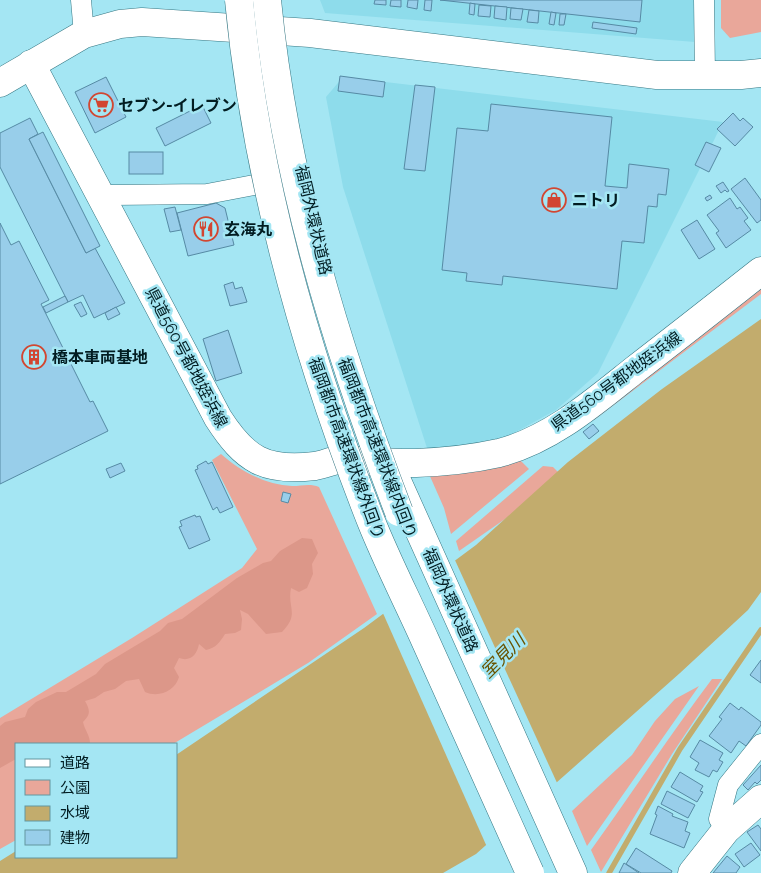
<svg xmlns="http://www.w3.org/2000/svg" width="761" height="873" viewBox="0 0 761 873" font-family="Raleway,'Noto Sans JP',sans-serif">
	<rect width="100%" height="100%" fill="#a4e6f3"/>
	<g fill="#8edceb">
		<path d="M320,0H693L695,42L325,13Z"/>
		<path d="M343,77L723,122L598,373L556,410L490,446L427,448L343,187L326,97Z"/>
	</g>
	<g fill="#e9a79a">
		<path d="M721,0H761V32L730,38L721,28Z"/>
		<path d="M761,283V294L594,420L589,415Z"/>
		<path d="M221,454C240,471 266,485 292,486C302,486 310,483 319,487L377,614L308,663L173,744H16V840L0,849V718L132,638L242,568L257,549L212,460Z"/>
		<path d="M518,458L529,469L451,534L444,508L429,474Z"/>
		<path d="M543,466L553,467L564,478L459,551L456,541Z"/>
		<path d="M712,679H722L672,754L601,872L591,850C632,793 670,735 712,679Z"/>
		<path d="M699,686L587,846L572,811L632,755L655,721L675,699Z"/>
	</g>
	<path fill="#dc9789" d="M302,538L312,539L318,553L312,564L313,574L307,588L299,592L291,588C287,609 300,613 282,632L266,634L248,614L240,610L242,619L241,630L235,633L225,634C220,642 216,648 206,650L199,644C197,655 190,662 179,658L174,668L179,677C175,691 159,698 145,692L139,679L126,681L115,689L104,692L95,698L85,701C90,710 91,714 83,722C85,731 90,735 90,744H16V759L0,768V726L5,722L25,717L28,709L36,702L57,692H66L96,674L105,664L160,631L168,623L182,619L237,578L263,563L271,561L280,551Z"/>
	<path fill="#c2ac6d" d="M761,319V592L748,610L680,673L476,854L443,873H0V861L16,851V857H176V755L364,628L476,545L568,462L662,389Z"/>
	<path fill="#a4e6f3" d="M454,558L558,785L487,847L382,611Z"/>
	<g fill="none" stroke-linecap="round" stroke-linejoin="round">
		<path stroke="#c2ac6d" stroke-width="5.5" d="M609,873L680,749L761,630"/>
	</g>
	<g fill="#98ceea" stroke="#568aa4">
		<path d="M375,0H386V5L374,4Z"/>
		<path d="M391,0H401V7L390,6Z"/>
		<path d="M408,0H418L417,9L407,7Z"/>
		<path d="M425,0H432L431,11L424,10Z"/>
		<path d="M440,0H642L640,22Z"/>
		<path d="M470,3L475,4L474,15L469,14Z"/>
		<path d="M479,5L491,6L490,17L478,16Z"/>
		<path d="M495,6L507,7L506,20L494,18Z"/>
		<path d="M511,8L523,9L521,20L510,19Z"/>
		<path d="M529,10L539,11L538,23L527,22Z"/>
		<path d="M551,12L556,13L554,25L549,24Z"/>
		<path d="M560,14H566L564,25H559Z"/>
		<path d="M593,22L637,28L636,34L592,28Z"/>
		<path d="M340,76L385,82L383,97L338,91Z"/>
		<path d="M106,77L126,117L95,133L75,92Z"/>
		<path d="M415,85L435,87L425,171L404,169Z"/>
		<path d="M491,104L612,117L605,186L627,188L629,164L669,169L666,195L658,194L657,207L648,206L644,243L622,241L617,289L503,276L502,285L466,281L467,273L442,270L457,128L488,131Z"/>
		<path d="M202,105L211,123L165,146L156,128Z"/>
		<path d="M733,113L740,121L743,118L753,127L735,146L717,129Z"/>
		<path d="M30,118L38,134L29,139L86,253L95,248L125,303L94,318L83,295L68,302L0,167V133Z"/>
		<path d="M43,132L100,246L86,253L29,139Z"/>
		<path d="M706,142L721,148L709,172L695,165Z"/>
		<rect x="129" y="152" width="34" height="22"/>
		<path d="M745,178L761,200V220L757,223L731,189Z"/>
		<path d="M723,182L729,191L727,192L725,190L721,193L716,186Z"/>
		<path d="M710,195L712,198L707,201L705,198Z"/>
		<path d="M730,198L737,209L740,207L748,218L744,221L751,230L726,248L716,233L719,231L707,215Z"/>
		<path d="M216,203L225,208L234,245L188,256L177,213Z"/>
		<path d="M175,207L181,230L170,232L164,209Z"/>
		<path d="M697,220L715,249L699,259L681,230Z"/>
		<path d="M0,223L11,245L19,241L49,300L41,304L90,402L93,401L108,431L0,484Z"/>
		<path d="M233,282L235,289L242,287L247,302L230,306L224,285Z"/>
		<path d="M65,296L68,302L46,313L43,307Z"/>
		<path d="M81,302L87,314L81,317L74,305Z"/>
		<path d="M116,307L120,314L108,320L105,313Z"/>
		<path d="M228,330L242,373L216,381L203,339Z"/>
		<path d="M593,424L599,431L589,439L583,432Z"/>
		<path d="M206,461L208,464L212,462L233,507L220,513L217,507L213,510L195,470L198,469L197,466Z"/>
		<path d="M121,463L125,471L110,478L106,469Z"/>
		<path d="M283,492L291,494L288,503L281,501Z"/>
		<path d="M195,515L196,517L200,516L210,540L189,549L179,527L182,526L180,521Z"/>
		<path d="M761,660V683L750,675Z"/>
		<path d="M730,703L739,710L741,707L761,722V725L746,746L739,741L731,753L709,736L722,719L719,717Z"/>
		<path d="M700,740L723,753L719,760L723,762L717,772L713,770L709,777L695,770L699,763L690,757Z"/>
		<path d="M761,765V780L757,784L755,782L748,790L743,785Z"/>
		<path d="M680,772L703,786L700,791L703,792L697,802L671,787Z"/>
		<path d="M667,791L695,805L688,818L661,804Z"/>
		<path d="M658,806L673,814L672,816L688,822L685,831L690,833L684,848L650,834L657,815L655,814Z"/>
		<path d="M758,825L761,829V851L747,832Z"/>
		<path d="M751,843L760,855L744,867L735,854Z"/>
		<path d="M636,848L672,871L671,873H641L626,864Z"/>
		<path d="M727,856L740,867L736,873H713Z"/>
		<path d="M624,863L639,873H619Z"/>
	</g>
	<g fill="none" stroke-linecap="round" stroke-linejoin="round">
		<g stroke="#357783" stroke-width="21">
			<g id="street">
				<path d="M81,0L84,34"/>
				<path d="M704,0L705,74"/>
				<path d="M102,198L111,195L207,194L259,184"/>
				<path d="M726,830L719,819L728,785L761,744"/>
			</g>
		</g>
		<g stroke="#357783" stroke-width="29">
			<g id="secondary">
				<path d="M31,64L218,418C245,460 265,472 315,466C324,465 332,460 341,460C366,460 391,464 416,463C444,462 472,459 499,453C550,440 593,403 633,371C676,338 719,304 761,271"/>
				<path d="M0,83L84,34L120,24L142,22L310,33L657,75H741L761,73"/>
				<path d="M692,873L726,830L761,799"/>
			</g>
		</g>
		<g stroke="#357783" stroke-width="29">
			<path id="highway" d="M397,481L573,873"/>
		</g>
		<use href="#street" stroke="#fff" stroke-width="20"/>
		<use href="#secondary" stroke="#fff" stroke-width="28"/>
		<use href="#highway" stroke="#fff" stroke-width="28"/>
		<g stroke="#357783" stroke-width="29" stroke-linecap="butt">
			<g id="highway-bridge">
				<path d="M239,0C256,180 305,353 371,521C387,561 407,600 425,640C460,718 495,795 530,873"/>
				<path d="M267,0C284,177 336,347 399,512"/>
			</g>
		</g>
		<use href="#highway-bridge" stroke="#fff" stroke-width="28"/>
	</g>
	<defs>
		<g id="supermarket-ring" transform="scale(1.25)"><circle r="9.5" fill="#a4e6f3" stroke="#d24631" stroke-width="1.5"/><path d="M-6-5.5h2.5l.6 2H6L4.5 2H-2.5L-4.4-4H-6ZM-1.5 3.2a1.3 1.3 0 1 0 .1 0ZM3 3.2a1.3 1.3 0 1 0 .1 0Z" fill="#d24631"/></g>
		<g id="shop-ring" transform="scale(1.25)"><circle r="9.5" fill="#a4e6f3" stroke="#d24631" stroke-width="1.5"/><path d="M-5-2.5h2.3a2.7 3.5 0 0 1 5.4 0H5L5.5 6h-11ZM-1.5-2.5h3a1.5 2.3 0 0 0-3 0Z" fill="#d24631"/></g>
		<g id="restaurant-ring" transform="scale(1.25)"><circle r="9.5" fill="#a4e6f3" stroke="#d24631" stroke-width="1.5"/><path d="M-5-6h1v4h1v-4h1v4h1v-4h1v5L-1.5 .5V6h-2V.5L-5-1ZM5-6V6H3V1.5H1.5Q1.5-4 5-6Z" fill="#d24631"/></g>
		<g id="building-ring" transform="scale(1.25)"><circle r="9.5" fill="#a4e6f3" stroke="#d24631" stroke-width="1.5"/><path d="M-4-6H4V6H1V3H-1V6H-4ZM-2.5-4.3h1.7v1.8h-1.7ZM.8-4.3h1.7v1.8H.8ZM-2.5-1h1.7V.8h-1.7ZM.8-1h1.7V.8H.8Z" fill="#d24631"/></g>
	</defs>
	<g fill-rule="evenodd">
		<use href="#supermarket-ring" x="101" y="105"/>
		<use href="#shop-ring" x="554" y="200"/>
		<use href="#restaurant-ring" x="206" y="229"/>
		<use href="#building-ring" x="34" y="357"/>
	</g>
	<g text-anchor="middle" stroke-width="5" stroke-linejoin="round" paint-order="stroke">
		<g font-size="16" font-weight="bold" fill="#021d22" stroke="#a4e6f3" text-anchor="start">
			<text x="118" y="111">セブン-イレブン</text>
			<text x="572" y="206">ニトリ</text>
			<text x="224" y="235">玄海丸</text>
			<text x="52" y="363">橋本車両基地</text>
		</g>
		<g font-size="16" fill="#021d22" stroke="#a4e6f3">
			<text transform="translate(314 220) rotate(77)" y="6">福岡外環状道路</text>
			<text transform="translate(187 357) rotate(62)" y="6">県道560号都地姪浜線</text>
			<text transform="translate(616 381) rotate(-36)" y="6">県道560号都地姪浜線</text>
			<text transform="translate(347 448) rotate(70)" y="6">福岡都市高速環状線外回り</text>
			<text transform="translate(378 448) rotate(69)" y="6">福岡都市高速環状線内回り</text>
			<text transform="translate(451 600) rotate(66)" y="6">福岡外環状道路</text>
		</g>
		<g font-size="18" font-style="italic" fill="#685300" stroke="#a4e6f3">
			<text transform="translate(503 656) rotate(-45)" y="6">室見川</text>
		</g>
	</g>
	<rect x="15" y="743" width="162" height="115" fill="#a4e6f3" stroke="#63969f"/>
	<rect x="25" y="759" width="25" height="8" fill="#ffffff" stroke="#63969f"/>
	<text x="60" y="768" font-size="15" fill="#021d22">道路</text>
	<rect x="25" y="780" width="25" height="15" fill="#e9a79a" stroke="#63969f"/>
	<text x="60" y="793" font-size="15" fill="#021d22">公園</text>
	<rect x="25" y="806" width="25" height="15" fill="#c2ac6d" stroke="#63969f"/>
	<text x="60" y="818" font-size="15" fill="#021d22">水域</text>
	<rect x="25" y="830" width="25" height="15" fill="#98ceea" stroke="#63969f"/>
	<text x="60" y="843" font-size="15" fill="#021d22">建物</text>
</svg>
